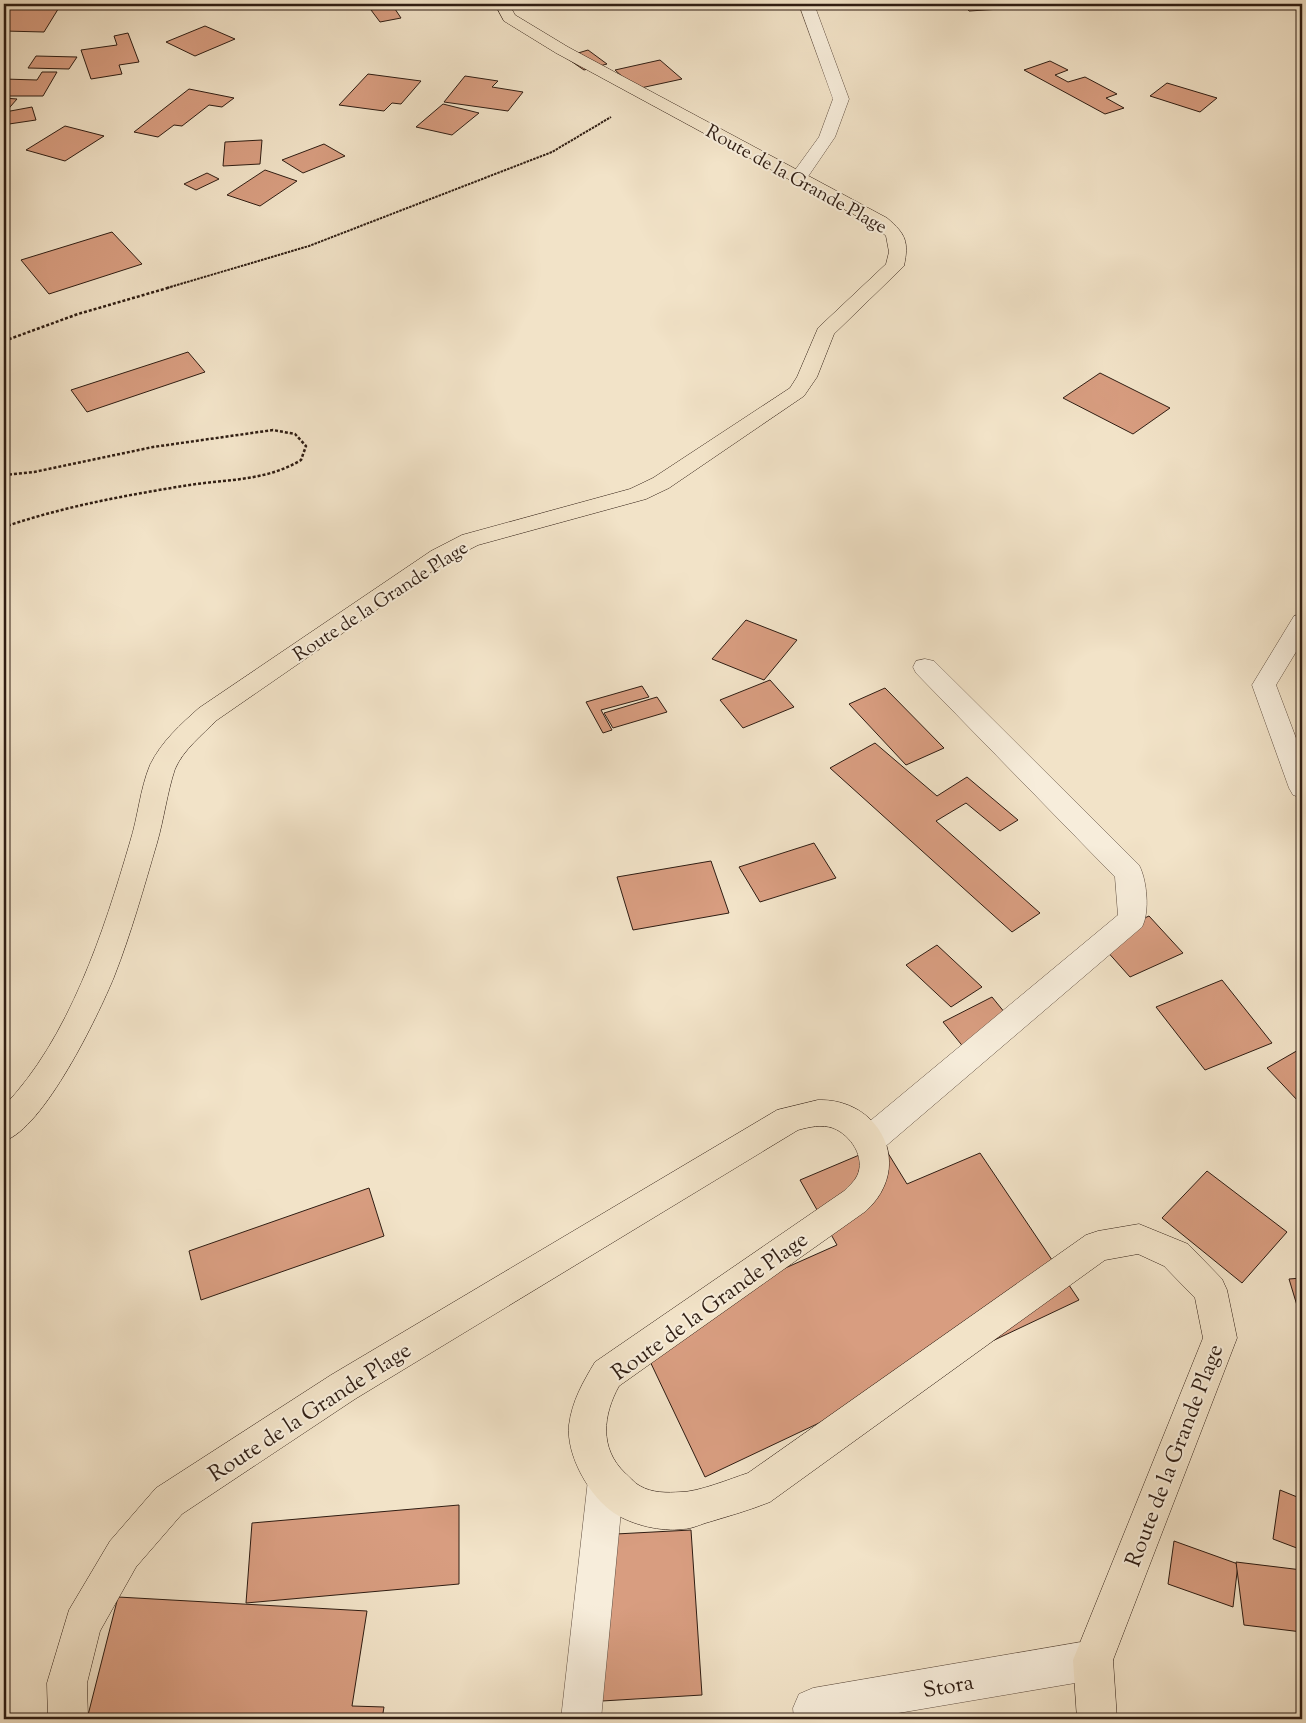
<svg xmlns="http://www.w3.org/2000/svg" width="1306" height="1723" viewBox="0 0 1306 1723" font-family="'Sorts Mill Goudy',serif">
	<rect width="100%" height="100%" fill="#f2e3c8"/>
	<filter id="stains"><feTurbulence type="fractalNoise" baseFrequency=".004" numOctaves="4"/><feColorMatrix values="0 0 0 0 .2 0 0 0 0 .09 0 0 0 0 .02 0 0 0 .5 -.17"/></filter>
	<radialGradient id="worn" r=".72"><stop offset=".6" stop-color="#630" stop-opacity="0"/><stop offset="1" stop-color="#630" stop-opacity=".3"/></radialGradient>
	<g fill="#d89d80" stroke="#2f1d13">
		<path d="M145,4H173L150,9Z"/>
		<path d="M209,4H235V7L210,9Z"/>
		<path d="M963,4H997L1001,9L969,11Z"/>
		<path d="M4,6H60L44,32L4,31Z"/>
		<path d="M393,6L401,18L380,22L371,10Z"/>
		<path d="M205,26L235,39L195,56L166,42Z"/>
		<path d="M128,33L139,62L119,65L122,74L91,79L81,50L117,45L114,36Z"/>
		<path d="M588,50L607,64L584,70L565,57Z"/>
		<path d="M36,56L77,57L69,69L28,68Z"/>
		<path d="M660,60L682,79L636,89L615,70Z"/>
		<path d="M1050,61L1068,70L1055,75L1068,82L1085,77L1117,94L1106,98L1124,108L1105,114L1024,70Z"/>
		<path d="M42,72H57L43,96H4V79L37,80Z"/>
		<path d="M368,74L421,81L401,104L392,103L384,111L339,105Z"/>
		<path d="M465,76L498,81L492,87L523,92L508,111L444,102Z"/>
		<path d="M1167,83L1217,98L1200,112L1150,96Z"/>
		<path d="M189,89L234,98L222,107L209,105L182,126L174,125L158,137L134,132Z"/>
		<path d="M4,98L17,99L4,114Z"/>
		<path d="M443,104L479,113L452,135L416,127Z"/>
		<path d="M32,107L36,120L9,124L5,112Z"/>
		<path d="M65,126L104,136L65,161L26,150Z"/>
		<path d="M262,140L260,164L223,166L225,142Z"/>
		<path d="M324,144L345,156L303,173L282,160Z"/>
		<path d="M265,170L297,181L260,206L227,195Z"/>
		<path d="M207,173L219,179L196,190L184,184Z"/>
		<path d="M112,232L142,264L49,294L21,260Z"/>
		<path d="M188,352L205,372L87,412L71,390Z"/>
		<path d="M1100,373L1170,408L1133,434L1063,398Z"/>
		<path d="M746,620L797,640L764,680L712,659Z"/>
		<path d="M770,680L794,707L743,728L720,700Z"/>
		<path d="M642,686L649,697L601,710L612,730L603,733L586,702Z"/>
		<path d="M885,688L944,748L906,765L849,704Z"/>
		<path d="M657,697L667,712L613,728L604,713Z"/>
		<path d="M875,743L937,796L967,777L1018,820L1000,831L966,803L936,821L1040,913L1012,932L830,768Z"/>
		<path d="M814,843L836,878L760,902L739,867Z"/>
		<path d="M711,861L729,913L633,930L617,877Z"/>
		<path d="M1149,916L1183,953L1130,977L1097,940Z"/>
		<path d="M937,945L982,987L951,1007L906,965Z"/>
		<path d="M1222,980L1272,1043L1205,1070L1156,1007Z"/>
		<path d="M992,997L1014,1024L965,1049L943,1022Z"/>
		<path d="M1300,1049L1302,1052V1099L1298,1101L1267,1068Z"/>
		<path d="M883,1145L907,1184L980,1153L1079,1300L705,1477L637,1334L837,1245L800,1180Z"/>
		<path d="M1207,1171L1287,1232L1242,1283L1162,1218Z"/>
		<path d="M369,1188L384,1236L201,1300L189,1251Z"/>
		<path d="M1302,1278V1322L1289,1279Z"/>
		<path d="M1280,1490L1302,1499V1550L1273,1539Z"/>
		<path d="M459,1505V1584L246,1603L252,1523Z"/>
		<path d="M691,1530L702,1695L602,1701L597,1535Z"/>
		<path d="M1174,1541L1238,1564L1233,1607L1168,1584Z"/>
		<path d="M1236,1562L1302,1570V1632L1244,1625Z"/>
		<path d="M118,1597L367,1611L352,1706L384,1707L382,1719H87Z"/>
	</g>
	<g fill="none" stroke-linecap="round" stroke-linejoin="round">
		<g stroke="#604e40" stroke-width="1">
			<g id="minor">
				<path d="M799,4H814L849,99L835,137L805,181H793L790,177L819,137L833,99Z"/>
				<path d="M1302,614V642L1276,685L1302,754V798L1293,795L1289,788L1252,685L1294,616Z"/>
				<path d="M925,659L934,661L1139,865C1147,880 1150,912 1142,927L880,1151L869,1155L858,1151L853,1141L858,1131L1118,915L1115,877L916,673L913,667L916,661Z"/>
				<path d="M606,1462L619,1467L624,1480L601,1719H561L588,1480L593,1467Z"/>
				<path d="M1093,1640L1107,1646L1113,1660L1107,1674L1093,1680L863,1719H794L793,1708L799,1694L813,1688Z"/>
			</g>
		</g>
		<g stroke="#2f1d13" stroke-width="1">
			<g id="major">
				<path d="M495,4H509L515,15L568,47L887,218C906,234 909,242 904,266L834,334L817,377L804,396L669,488L646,499L478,545L447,561L217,720C203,734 183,750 175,769C167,793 164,819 157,843C144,887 131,934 114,977C98,1016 44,1128 4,1141V1106C69,1039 104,931 130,842C138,817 140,789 150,765C161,742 181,724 199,708L431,551L462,535L630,489L653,478L790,388L797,377L818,328L886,264L889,252L886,236L875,226L556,53L504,21Z"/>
				<path d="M818,1100C880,1098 915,1166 866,1211L619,1386C603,1415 599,1448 625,1473C630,1477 634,1483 640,1486C652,1493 667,1493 681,1492C698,1492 730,1479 748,1473L1086,1235L1098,1231L1139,1224L1188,1244L1222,1279L1227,1290L1237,1338L1113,1660L1117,1719H1077L1073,1660L1203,1338L1195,1298L1164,1266L1138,1254L1105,1260L770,1502C750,1510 729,1516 709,1522C701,1524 692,1529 683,1529C662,1532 632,1525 614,1513C589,1496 566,1455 569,1425C572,1401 583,1382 595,1362L844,1191C848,1187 854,1182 857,1176C866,1158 851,1135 833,1128C822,1124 809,1127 798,1130L355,1399L182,1514L136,1567L100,1631L87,1683L88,1719H48L47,1683L69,1610L110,1541L156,1488L331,1375L777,1110Z"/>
			</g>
		</g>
		<path stroke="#2f1d13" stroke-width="2" stroke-dasharray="2.5 1" stroke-linecap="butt" d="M167,288L309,246L552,152L611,117"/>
		<g stroke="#2f1d13" stroke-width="2.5" stroke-dasharray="3 2" stroke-linecap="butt">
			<path d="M4,341L78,314L171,287"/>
			<path d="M4,475L34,472L153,447L273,430L295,434L306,446L301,460C265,482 223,479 183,486C122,496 62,507 4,527"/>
		</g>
		<use href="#minor" fill="#f7eddb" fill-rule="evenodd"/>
		<use href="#major" fill="#f2e3c8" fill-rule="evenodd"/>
	</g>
	<g text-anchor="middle" stroke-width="4" stroke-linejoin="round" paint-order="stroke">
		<g font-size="19" fill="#2f1d13" stroke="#f7eddb">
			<text transform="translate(797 178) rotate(29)" y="7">Route de la Grande Plage</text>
			<text transform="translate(380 600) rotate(-33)" y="7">Route de la Grande Plage</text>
		</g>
		<g font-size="22" fill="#2f1d13" stroke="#f7eddb">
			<text transform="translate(709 1305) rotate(-36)" y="8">Route de la Grande Plage</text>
			<text transform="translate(309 1411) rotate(-33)" y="8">Route de la Grande Plage</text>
			<text transform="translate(1173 1455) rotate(-69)" y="8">Route de la Grande Plage</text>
			<text transform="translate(948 1685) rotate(-10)" y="8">Stora</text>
		</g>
	</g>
	<rect width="1306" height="1723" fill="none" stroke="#f2e3c8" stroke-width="20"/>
	<rect x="5" y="5" width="1296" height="1713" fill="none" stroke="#2f1d13" stroke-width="2.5"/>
	<rect x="10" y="10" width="1286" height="1703" fill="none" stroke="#2f1d13"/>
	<rect width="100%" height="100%" filter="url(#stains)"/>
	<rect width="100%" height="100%" fill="url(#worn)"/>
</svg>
